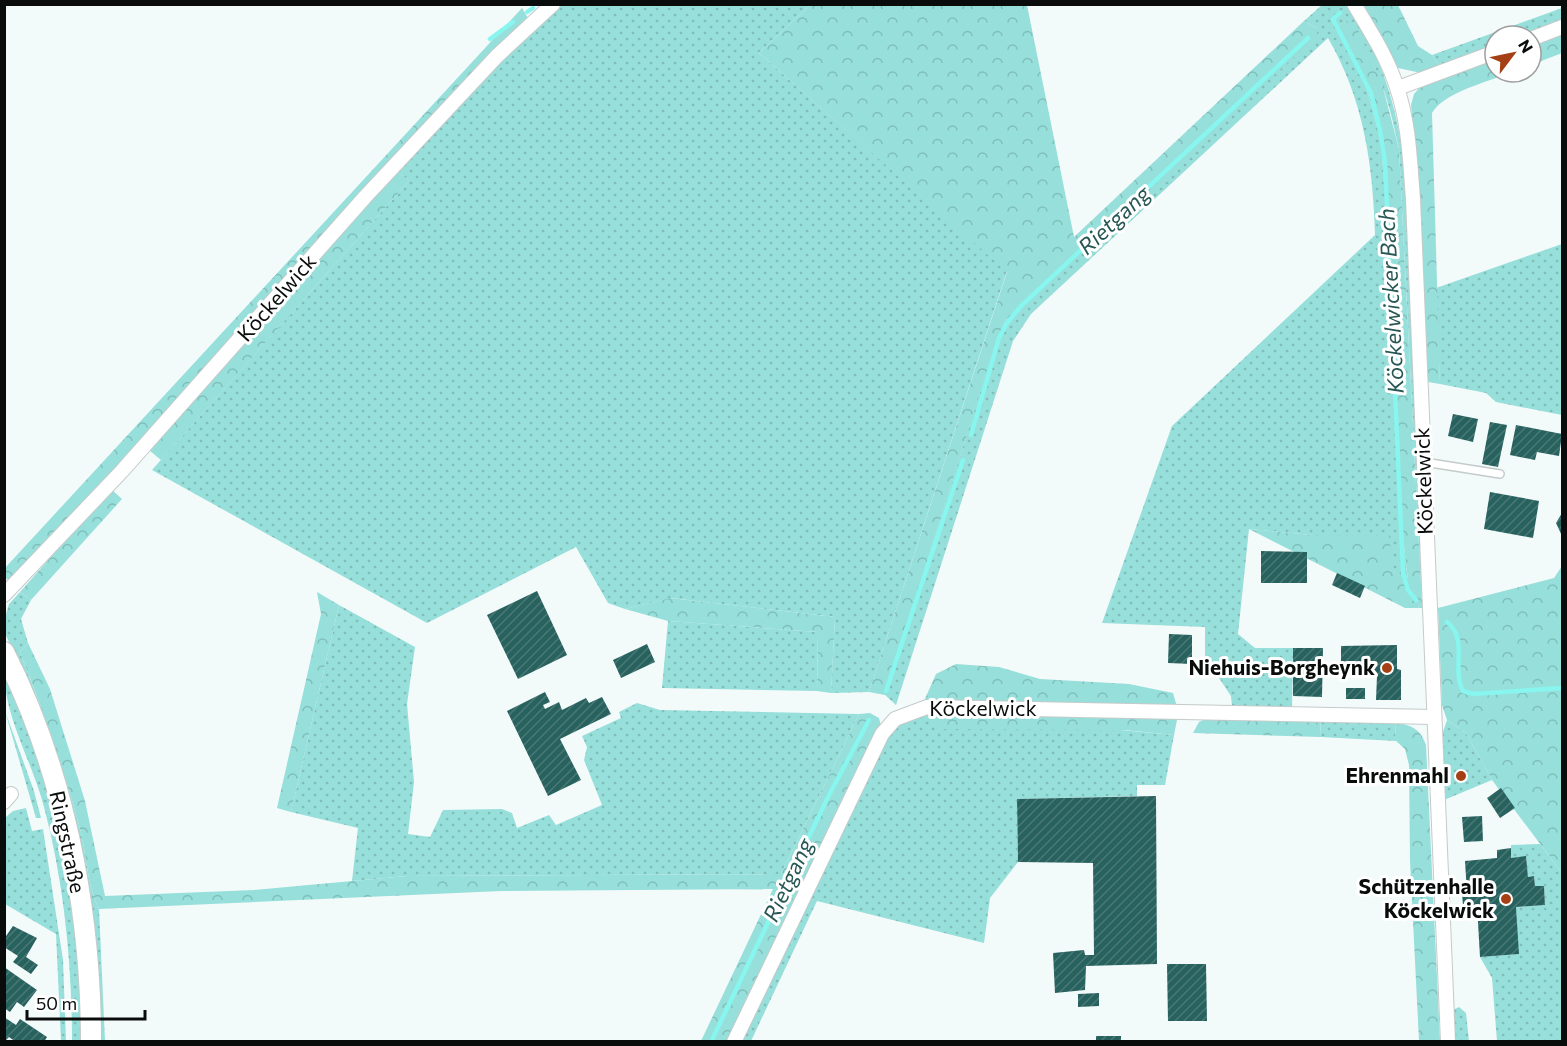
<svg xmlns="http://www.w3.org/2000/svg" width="1567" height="1046" viewBox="0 0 1567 1046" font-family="Commissioner,sans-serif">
	<defs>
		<pattern id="green-dots" width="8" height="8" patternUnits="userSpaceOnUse" patternTransform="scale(1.5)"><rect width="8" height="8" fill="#96dfda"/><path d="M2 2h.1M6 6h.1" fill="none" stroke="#80beba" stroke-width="1.8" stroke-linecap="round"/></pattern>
		<pattern id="forest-crowns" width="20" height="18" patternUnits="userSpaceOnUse" patternTransform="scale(1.5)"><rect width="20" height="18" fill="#96dfda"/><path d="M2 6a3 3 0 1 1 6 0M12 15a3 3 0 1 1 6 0" fill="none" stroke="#80beba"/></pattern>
		<pattern id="building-hatch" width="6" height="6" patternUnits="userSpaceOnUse" patternTransform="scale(1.5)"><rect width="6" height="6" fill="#27625f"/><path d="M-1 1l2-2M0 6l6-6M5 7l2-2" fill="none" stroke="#4b7775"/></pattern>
	</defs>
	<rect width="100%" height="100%" fill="#f3fafa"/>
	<g fill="url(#green-dots)">
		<path d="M561,5H810L759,53L1007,271L869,692L831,693L835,617L671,598L625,609L608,603L576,547L427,623L152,470L409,181L397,171L462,99Z"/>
		<path d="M1322,5H1347C1390,65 1402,131 1409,203L1425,608H1418L1422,603L1399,149C1388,97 1379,65 1347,21L1337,27L1367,90L1381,141L1388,234L1401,519L1408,582L1394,572L1312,535L1249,529L1238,634L1255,648H1293L1292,709L1232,706L1231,696L1205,657V627L1102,623L1172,426L1375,235C1373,165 1364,100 1328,38L1031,314L1013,341L896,705L885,695L991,357L1005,321L1317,28L1304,21Z"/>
		<path d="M1562,8V22L1526,36H1495V47L1440,68L1432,55Z"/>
		<path d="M1562,244V415L1496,402L1486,393L1440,384L1436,288Z"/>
		<path d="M20,592L31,600L21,619L28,643L20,652C42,709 63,766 79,825C87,853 86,883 99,909L105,1041H99L39,711L5,633V618L9,604Z"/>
		<path d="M339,605L415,647L407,704L414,782L408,834L430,837L443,810L502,809L512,813L517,828L549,815L556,825L602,805L584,760L587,747L582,736L621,718L619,712L637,703L660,710L859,714L781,874L407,876L352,881L358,828L291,812Z"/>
		<path d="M668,621L818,632L817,691L662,688Z"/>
		<path d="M4,672C44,757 66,848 78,941C82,974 81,1008 82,1041H72C72,964 64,882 44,807C32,761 5,719 4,672Z"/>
		<path d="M5,711L34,791L41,818H36Z"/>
		<path d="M927,712L1174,735L1165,785H1137V796L1017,799L1018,862L990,898L984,943L817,901L751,1041L741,1042L880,749L898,723Z"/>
		<path d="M1320,719L1395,722L1396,741L1321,737Z"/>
		<path d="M1447,720L1466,733L1492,780L1444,800L1442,735Z"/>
		<path d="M26,808L32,831L43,829L63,960L66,1041H61L56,934L5,904L6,817L13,811Z"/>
		<path d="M1540,844L1562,873V1041H1497L1492,978L1480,957L1518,954L1516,907L1545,905L1544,886H1535L1534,876L1528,877L1526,857L1511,858V845Z"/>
		<path d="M1459,1007L1466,1013L1469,1041H1453L1451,1011Z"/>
	</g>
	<g fill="url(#forest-crowns)">
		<path d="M810,5H1027L1074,237L1304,21L1317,28V36L1005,321L991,358L885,695L869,692L1007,272L759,53Z"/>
		<path d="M1364,5H1398L1418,46L1432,55L1440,68L1421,73L1398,68Z"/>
		<path d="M522,8L528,18L12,582L5,578L4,569Z"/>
		<path d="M1347,21L1354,22L1381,80L1399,149L1422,603L1418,608H1405L1249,529L1312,535L1389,536L1394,572L1408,581L1401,519L1388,234L1381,140L1367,90L1337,26Z"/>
		<path d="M1562,32V53L1531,65V44Z"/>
		<path d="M1495,57V72H1513C1490,81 1444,92 1432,113L1440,384L1428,382L1420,205L1411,105L1414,94L1422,85Z"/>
		<path d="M397,171L409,181L161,460L149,450Z"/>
		<path d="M111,489L122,499L31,600L20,592Z"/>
		<path d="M1562,566V873L1492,780L1466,733L1447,720L1442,705L1438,608L1554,578Z"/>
		<path d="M317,592L339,605L291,812L277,808L321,614Z"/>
		<path d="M670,598L835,617L831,693L817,691L818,632L668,621L625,609Z"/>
		<path d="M28,643L50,689L85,801L105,896L254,890L407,876L781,874L859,714L870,713L879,718L881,726L731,1041H701L773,889L501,891L99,909C86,883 87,853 79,825C63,766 42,708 20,652Z"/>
		<path d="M956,664L999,667L1040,679L1129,684L1173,693L1177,707L924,701L936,674Z"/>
		<path d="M927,712L1178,715L1174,735L1124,730L936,729Z"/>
		<path d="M1207,718L1320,719L1321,737L1193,733L1199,722Z"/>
		<path d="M1395,722C1412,726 1420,728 1426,745L1440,1041H1419L1410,861L1409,765L1405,749L1396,741Z"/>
	</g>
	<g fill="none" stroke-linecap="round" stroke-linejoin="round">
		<g stroke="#88f5ee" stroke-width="4.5">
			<path d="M527,12L533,8"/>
			<path d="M1340,13L1333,19L1371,93L1380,130L1385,162L1403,573L1408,590L1416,600"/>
			<path d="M490,39L513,22"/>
			<path d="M971,435L999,338L1007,323L1021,306L1308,38"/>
			<path d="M1447,622C1469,639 1451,669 1463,691L1473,694L1562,688"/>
			<path d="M886,691L963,460"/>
			<path d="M711,1042L828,797L869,720"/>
		</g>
	</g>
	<g fill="url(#building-hatch)">
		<path d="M1453,414L1478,419L1473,442L1448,436Z"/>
		<path d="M1490,422L1507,425L1498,467L1482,464Z"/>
		<path d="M1516,425L1562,434L1559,456L1537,452L1535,460L1510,455Z"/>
		<path d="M1490,492L1539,501L1533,538L1484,529Z"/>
		<path d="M1562,513V536L1556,523Z"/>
		<path d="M1261,551L1307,552V583H1261Z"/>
		<path d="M1337,573L1365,586L1360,598L1332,585Z"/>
		<path d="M537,591L567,655L518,679L487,615Z"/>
		<path d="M1169,634L1192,635V664L1168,663Z"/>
		<path d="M647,644L655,662L621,678L613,660Z"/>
		<path d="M1397,645V669L1401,670V700H1376L1377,676H1341V646Z"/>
		<path d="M1293,648H1323L1322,697L1293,696Z"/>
		<rect x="1346" y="688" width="19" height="11"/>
		<path d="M545,692L550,702L543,705L545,709L559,702L562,710L586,698L589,703L602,697L611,714L560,739L581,780L548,796L507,711Z"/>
		<path d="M1501,788L1515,808L1500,818L1487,798Z"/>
		<path d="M1156,796L1157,964L1086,966L1085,990L1055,993L1053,953L1084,950L1085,955H1094L1093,863L1018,862L1017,799Z"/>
		<path d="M1482,816L1483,841L1464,842L1462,817Z"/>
		<path d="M1511,848V858L1526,856L1528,877L1534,876L1535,886H1544L1545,905L1516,907L1519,954L1480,957L1477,905L1463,906L1462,893H1467L1465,861L1497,858V850Z"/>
		<path d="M13,926L37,938L26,957L38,965L31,974L13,962L18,956L4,947V939Z"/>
		<path d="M1167,964H1206L1207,1021H1168Z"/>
		<path d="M4,967L37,990L24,1007L17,1002L10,1012L4,1008Z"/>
		<path d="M1099,993V1006L1078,1007V994Z"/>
		<path d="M4,1017L16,1025L20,1019L47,1037L44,1042H16L9,1037L4,1042Z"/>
		<rect x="1096" y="1036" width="25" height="6"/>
	</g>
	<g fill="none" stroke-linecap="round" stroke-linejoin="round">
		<g stroke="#c4cbca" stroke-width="10">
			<path id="service" d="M1424,462L1500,474"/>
		</g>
		<g stroke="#c4cbca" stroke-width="16">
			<g id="minor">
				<path d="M1354,4C1370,31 1388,58 1397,88C1409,123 1410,162 1413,199L1448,1042"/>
				<path d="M1531,39L1562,27"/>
				<path d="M1398,88L1495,52"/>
				<path d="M4,595L122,471L365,197L497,56L553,4"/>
				<path d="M4,802L11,794"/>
				<path d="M734,1042L882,734L895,719L927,707L1434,717"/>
			</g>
		</g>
		<g stroke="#c4cbca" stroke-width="22">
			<path id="secondary" d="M4,652C64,770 91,909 91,1042"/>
		</g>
		<use href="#service" stroke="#fff" stroke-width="7"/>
		<use href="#minor" stroke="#fff" stroke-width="14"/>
		<use href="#secondary" stroke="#fff" stroke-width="20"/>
	</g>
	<g fill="#a54014" stroke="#fff" stroke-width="2">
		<circle cx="1387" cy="668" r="6"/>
		<circle cx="1461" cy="776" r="6"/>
		<circle cx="1506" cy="899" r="6"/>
	</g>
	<g text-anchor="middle" stroke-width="6" stroke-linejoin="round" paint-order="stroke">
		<g font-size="21" fill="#0a0c0c" stroke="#fff">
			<text transform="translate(277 298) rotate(-49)" y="7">Köckelwick</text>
			<text transform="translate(1424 481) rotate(-92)" y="7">Köckelwick</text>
			<text x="983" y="716">Köckelwick</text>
			<text transform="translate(67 842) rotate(78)" y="7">Ringstraße</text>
		</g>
		<g font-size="21" font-weight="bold" fill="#0a0c0c" stroke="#fff" text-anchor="end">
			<text x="1375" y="675">Niehuis-Borgheynk</text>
			<text x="1449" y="783">Ehrenmahl</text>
			<text x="1494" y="894">Schützenhalle<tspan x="1494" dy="24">Köckelwick</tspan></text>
		</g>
		<g font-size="22" font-style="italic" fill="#265754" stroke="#fff">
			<text transform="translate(1114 220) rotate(-43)" y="8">Rietgang</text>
			<text transform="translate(1391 301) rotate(-93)" y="8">Köckelwicker Bach</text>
			<text transform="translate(788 880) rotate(-65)" y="8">Rietgang</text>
		</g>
	</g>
	<rect width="1567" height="1046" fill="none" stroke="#0a0c0c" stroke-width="12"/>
	<g transform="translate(1513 54) rotate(58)"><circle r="28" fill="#ffffff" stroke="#9d9e9e" stroke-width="1.5"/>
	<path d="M0-4.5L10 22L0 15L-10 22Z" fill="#a54014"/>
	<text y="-9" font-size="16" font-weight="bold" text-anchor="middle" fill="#0a0c0c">N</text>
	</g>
	<path d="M27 1010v9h118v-9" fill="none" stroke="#0a0c0c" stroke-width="3"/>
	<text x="36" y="1010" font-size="18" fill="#0a0c0c" stroke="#ffffff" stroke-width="4.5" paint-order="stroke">50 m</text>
</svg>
